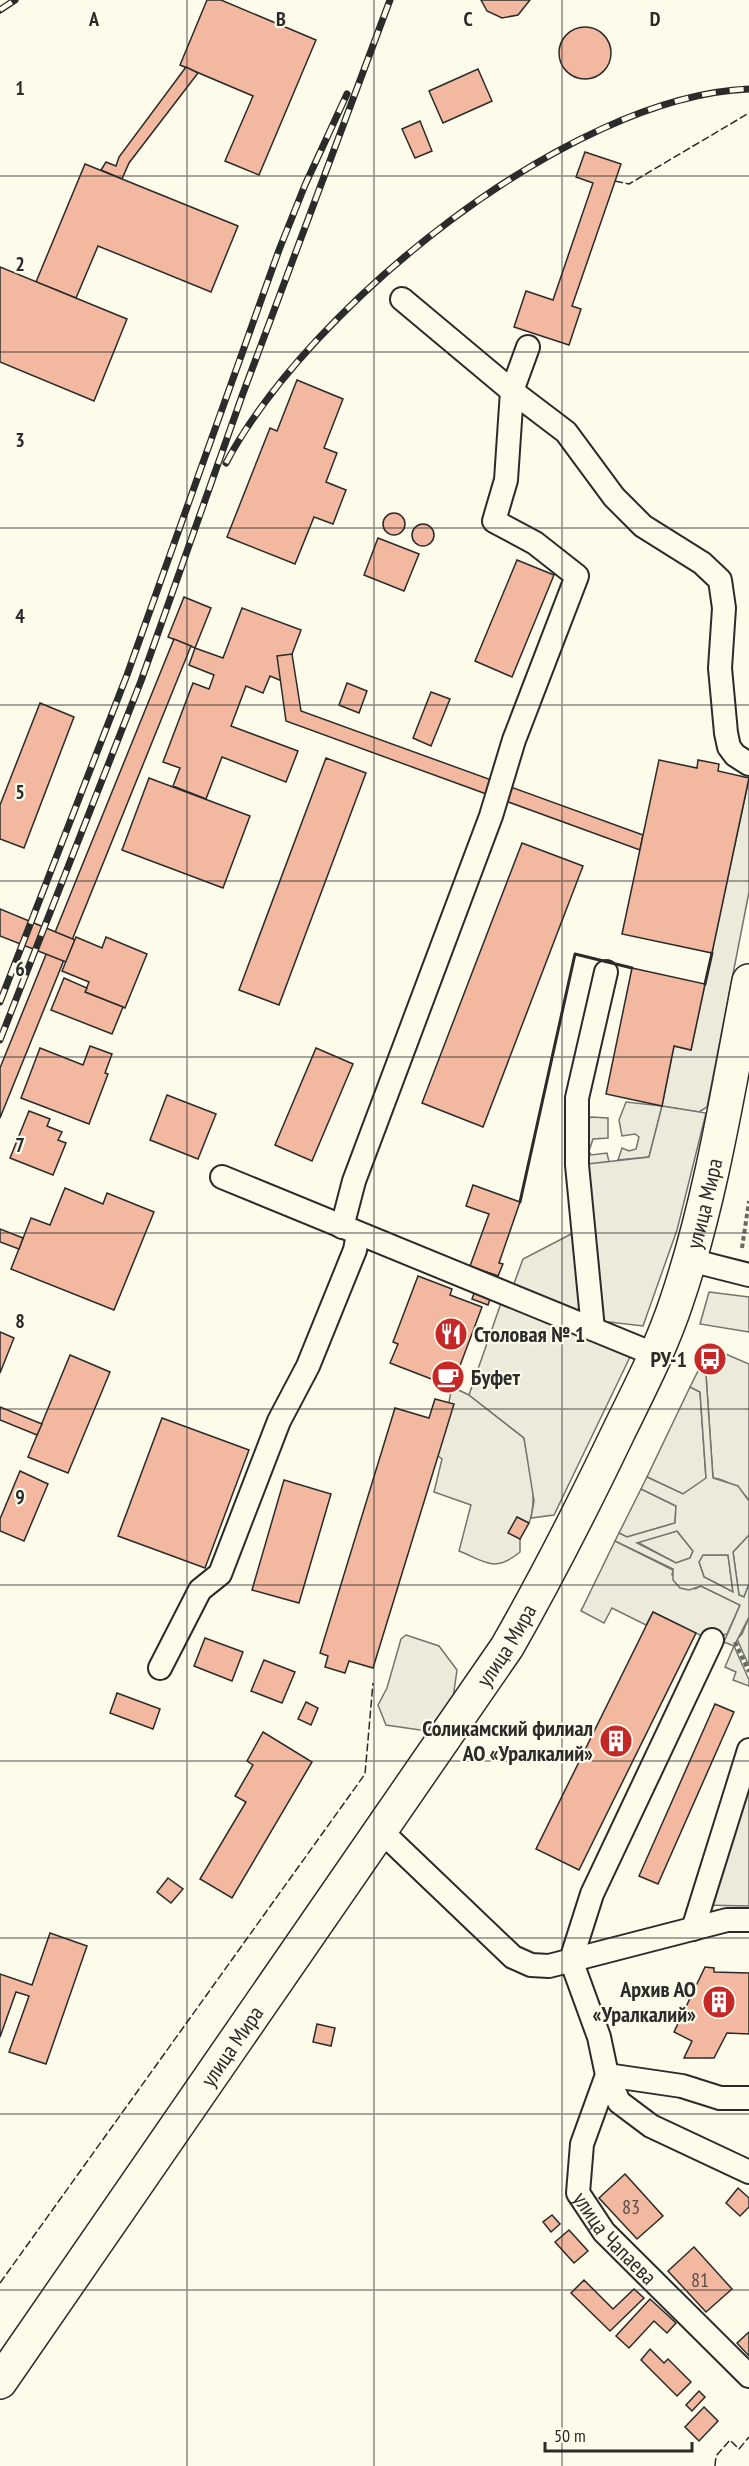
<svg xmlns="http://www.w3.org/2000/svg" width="749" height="2466" viewBox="0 0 749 2466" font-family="'PT Sans Narrow',sans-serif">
	<rect width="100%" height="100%" fill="#fdfbea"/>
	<g fill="#ecebdb" stroke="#74746e" stroke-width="1.5">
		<path d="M749,779V892L707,1107L699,1112L662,1106L649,1157L618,1160L622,1148L629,1151L636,1149L639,1137L635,1134L622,1136L619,1120L626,1102L662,1106L674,1046L691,1050Z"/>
		<path d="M591,1117L608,1118V1138L593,1139L589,1151L591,1155L607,1153L609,1162L585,1167L584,1124Z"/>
		<path d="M721,1352L749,1364V1501C743,1490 725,1479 713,1478L706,1375L698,1371L701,1365L712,1370Z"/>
		<path d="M452,1387L469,1395L524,1438C528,1465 539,1498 529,1523L517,1517L509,1532L520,1539V1552C495,1573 486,1562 459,1551L471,1505L434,1492L442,1459L438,1456Z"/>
		<path d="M690,1387L700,1392L706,1479L683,1494L647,1477Z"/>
		<path d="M641,1489L676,1506L675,1523L627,1537L619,1533Z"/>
		<path d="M677,1531L693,1551L690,1558L676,1563L637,1542Z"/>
		<path d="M749,1535V1584L744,1597L739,1595L733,1552Z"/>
		<path d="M615,1541L673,1570L672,1575L695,1589L701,1586L740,1605L727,1634L708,1639L653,1612L646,1625L612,1608L604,1623L581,1611Z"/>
		<path d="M703,1555H728L733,1592L704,1577L699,1562Z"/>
		<path d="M749,1617V1666L737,1639L742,1634Z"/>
		<path d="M406,1635L439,1646L457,1670L453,1698L427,1731L386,1725L378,1705L387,1688L401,1639Z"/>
		<path d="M734,1646L749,1680V1686L733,1680L736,1672L725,1667Z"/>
	</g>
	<g fill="#eceadb" stroke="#74746e" stroke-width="1.5" fill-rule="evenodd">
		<path d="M662,1106L706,1113L677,1230L643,1326L592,1320L512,1289L523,1259L577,1231L570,1166L649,1157Z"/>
		<path d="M709,1292L749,1297V1332L700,1324Z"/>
		<path d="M501,1303L630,1357L554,1515L531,1518L534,1501L524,1438L469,1395Z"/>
		<path d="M698,1371L706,1375L713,1478L738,1486L749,1501V1535L733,1552L739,1595L744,1597L749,1584V1617L734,1646L724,1642L740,1605L701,1586L689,1590L680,1588L673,1580V1569L615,1541L619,1533L627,1537L675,1523L676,1506L641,1489L647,1477L683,1494L706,1478L700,1392L690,1387ZM677,1531L693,1551L690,1558L676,1563L637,1543ZM703,1555H728L733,1592L704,1577L699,1562Z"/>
		<path d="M749,1767V1906L701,1905Z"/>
	</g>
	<g fill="#f2b8a0" stroke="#2b2b2b" stroke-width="1.5">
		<path d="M207,0H221L316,40L259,175L225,161L253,96L180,65Z"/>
		<path d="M481,0H530L518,15L502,18L487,11Z"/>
		<circle cx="585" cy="53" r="26"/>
		<path d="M186,67L198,73L129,163L122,179L101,170L106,162L116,166L119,157Z"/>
		<path d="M478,69L492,101L443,123L429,91Z"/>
		<path d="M420,121L432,151L415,158L402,129Z"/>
		<path d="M585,152L621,164L572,306L581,309L569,345L514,327L526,291L553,300L593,183L576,177Z"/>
		<path d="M85,164L238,226L211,292L98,246L76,298L36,282Z"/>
		<path d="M0,267L127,319L94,401L0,362Z"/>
		<path d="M297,380L343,399L324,448L337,453L326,482L346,490L333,524L314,517L295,564L227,537L270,428L277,431Z"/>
		<circle cx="394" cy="524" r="11"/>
		<circle cx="423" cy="535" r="11"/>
		<path d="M378,538L419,554L404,591L364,575Z"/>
		<path d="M517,560L554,575L512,677L475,661Z"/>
		<path d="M184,597L211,608L195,648L168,637Z"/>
		<path d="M242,608L301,630L282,681L270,676L263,693L246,686L231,726L298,751L286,782L222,757L206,799L173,786L180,768L163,762L193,683L209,689L214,675L189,665L195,648L223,658Z"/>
		<path d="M174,639L191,646L0,1118V1068Z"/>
		<path d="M292,654L301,711L643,835L640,850L286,721L277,656Z"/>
		<path d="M347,683L367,691L359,713L339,705Z"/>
		<path d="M431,692L450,699L431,746L413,738Z"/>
		<path d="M40,703L74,717L24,848L0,839V805Z"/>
		<path d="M326,758L366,773L279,1005L239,990Z"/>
		<path d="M659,760L697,768L698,760L719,764L718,771L749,778L712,953L622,934Z"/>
		<path d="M149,778L250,816L223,888L122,850Z"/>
		<path d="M522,843L583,866L483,1127L422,1103Z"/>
		<path d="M0,909L75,940L66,962L0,936Z"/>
		<path d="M76,937L102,948L106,937L147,954L125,1008L85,992L89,982L62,971Z"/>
		<path d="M632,968L705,984L691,1050L674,1046L662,1106L606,1094Z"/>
		<path d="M64,978L87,988L85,992L123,1007L112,1034L51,1010Z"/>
		<path d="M90,1046L112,1054L105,1073L108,1074L89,1124L21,1098L40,1048L83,1065Z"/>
		<path d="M316,1048L353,1064L312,1161L275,1145Z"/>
		<path d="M167,1095L216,1114L198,1159L150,1140Z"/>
		<path d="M29,1111L50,1119L47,1126L62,1132L58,1140L66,1143L53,1175L10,1158Z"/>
		<path d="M473,1185L520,1202L499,1263L503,1264L498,1276L470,1266L489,1214L466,1206Z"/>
		<path d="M65,1188L103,1204L107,1193L154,1212L114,1310L11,1269L31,1218L50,1225Z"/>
		<path d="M0,1229L23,1238L19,1249L0,1242Z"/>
		<path d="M482,1271L498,1276L488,1305L472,1299Z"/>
		<path d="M418,1276L452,1289L450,1295L482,1307L452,1387L390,1363L398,1344L393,1342Z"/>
		<path d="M0,1332L14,1338L0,1373Z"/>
		<path d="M70,1355L110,1372L68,1473L28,1457Z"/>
		<path d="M435,1399L454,1404L373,1668L349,1661L345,1673L325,1667L328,1656L320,1653L395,1408L429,1418Z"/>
		<path d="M0,1407L42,1424L37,1435L0,1420Z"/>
		<path d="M162,1418L249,1450L205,1568L118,1536Z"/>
		<path d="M20,1471L48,1484L24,1541L0,1531V1519Z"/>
		<path d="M284,1480L331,1494L299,1603L252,1590Z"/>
		<path d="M517,1517L529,1523L520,1539L508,1533Z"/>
		<path d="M653,1612L696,1633L579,1870L536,1849Z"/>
		<path d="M205,1638L243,1652L232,1681L194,1666Z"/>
		<path d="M264,1660L295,1672L282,1703L251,1691Z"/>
		<path d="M117,1693L160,1709L153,1729L110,1713Z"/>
		<path d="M306,1702L318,1708L311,1725L298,1719Z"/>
		<path d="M715,1704L734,1712L658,1884L639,1876Z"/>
		<path d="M263,1732L312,1762L232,1898L200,1879L246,1802L235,1796L253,1765L247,1761Z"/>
		<path d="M168,1878L183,1889L171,1903L157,1892Z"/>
		<path d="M50,1933L87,1946L46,2064L9,2052L29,1996L16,1992L0,2037V1974L32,1985Z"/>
		<path d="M705,1967L714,1968V1972L749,1973V2034L727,2033L714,2058H684L692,2041L674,2032Z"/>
		<path d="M317,2024L335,2028L331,2046L313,2042Z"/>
		<path d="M625,2174L663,2216L637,2239L599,2198Z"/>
		<path d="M738,2188L749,2198V2207L740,2216L726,2203Z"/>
		<path d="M552,2215L560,2224L551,2232L543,2222Z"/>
		<path d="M569,2230L588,2251L574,2263L555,2242Z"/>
		<path d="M694,2247L732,2289L706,2312L668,2271Z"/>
		<path d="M584,2280L613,2309L634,2289L644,2298L610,2331L571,2293Z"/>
		<path d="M650,2299L676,2323L667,2333L654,2321L629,2348L616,2336Z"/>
		<path d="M749,2332V2356L737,2343Z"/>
		<path d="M650,2349L664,2363L668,2359L691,2382L677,2396L641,2360Z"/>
		<path d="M699,2391L705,2397L692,2411L686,2405Z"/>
		<path d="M704,2407L718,2421L699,2441L685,2427Z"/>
	</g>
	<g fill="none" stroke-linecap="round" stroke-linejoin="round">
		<g stroke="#2b2b2b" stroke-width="26">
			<g id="minor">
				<path d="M528,347L512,391L566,432L614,497L643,526L702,563L720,580L724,608L720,668L726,733L729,747L735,755L749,764"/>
				<path d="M222,1177L656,1355"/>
				<path d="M342,1227L354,1181L491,816L514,740L577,576L535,543L494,521L506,480L512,391L402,299"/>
				<path d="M690,1260L749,1275"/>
				<path d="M593,1329L577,1165V1098L606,972"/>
				<path id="s1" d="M712,1640L592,1894L571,1960L599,2037L607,2075L582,2144L578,2193L604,2232L749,2376"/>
				<path d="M160,1668L200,1590L220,1574L279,1421L308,1366L355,1250L358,1234"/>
				<path d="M380,1830L513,1957L531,1965L549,1966L727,1920H749"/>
				<path d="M693,1929L749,1750"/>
				<path d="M607,2075L619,2102L651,2126L749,2172"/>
				<path d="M607,2075L682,2086L720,2098H749"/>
			</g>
		</g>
		<g stroke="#2b2b2b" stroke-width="36">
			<g id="highway">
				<path id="s2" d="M0,2382L507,1647C547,1577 583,1506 618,1433C639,1390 662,1346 677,1300C711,1200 729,1085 749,981"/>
			</g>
		</g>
		<g stroke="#6a6964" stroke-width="4" stroke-dasharray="4.5 3" stroke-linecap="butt">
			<path d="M742,1248L749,1201"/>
			<path d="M735,1642L749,1672"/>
		</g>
		<use href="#minor" stroke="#fdfbea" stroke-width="22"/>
		<use href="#highway" stroke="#fdfbea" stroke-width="33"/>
		<g stroke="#2b2b2b" stroke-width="7">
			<g id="rail">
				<path d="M0,10L15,0"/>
				<path d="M226,463C308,308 568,96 749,89"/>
				<path d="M0,1002L127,675L279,250L305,185L347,94"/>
				<path d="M0,1040L141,681L242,396L390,0"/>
			</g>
		</g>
		<use href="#rail" stroke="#fdfbea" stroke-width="4.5" stroke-dasharray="14" stroke-linecap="butt"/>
		<g stroke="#2b2b2b" stroke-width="1.5" stroke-dasharray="8 3" stroke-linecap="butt">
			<path d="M615,181L629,184L749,113"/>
			<path d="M0,2283L365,1774L373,1683"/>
			<path d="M715,2466L716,2456L730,2440L739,2449L749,2437"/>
		</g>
		<g stroke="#2b2b2b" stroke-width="3">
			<path d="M705,984L712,953"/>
			<path d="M520,1202L575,954L632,968"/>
		</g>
	</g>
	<path fill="none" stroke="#2b2b2b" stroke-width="1.5" stroke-opacity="0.55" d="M187,0V2466M374,0V2466M562,0V2466M0,176H749M0,352H749M0,528H749M0,705H749M0,881H749M0,1057H749M0,1233H749M0,1409H749M0,1585H749M0,1761H749M0,1938H749M0,2114H749M0,2290H749"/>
	<defs>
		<g id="restaurant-disc" transform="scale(1.725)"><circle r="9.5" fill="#c62828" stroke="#fdfbea"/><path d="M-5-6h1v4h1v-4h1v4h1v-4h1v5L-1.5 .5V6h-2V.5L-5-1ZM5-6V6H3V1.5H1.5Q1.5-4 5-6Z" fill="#fff"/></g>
		<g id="bus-disc" transform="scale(1.725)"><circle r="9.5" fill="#c62828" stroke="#fdfbea"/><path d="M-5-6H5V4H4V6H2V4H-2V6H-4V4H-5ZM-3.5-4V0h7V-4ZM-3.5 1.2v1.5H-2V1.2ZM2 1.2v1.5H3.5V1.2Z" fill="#fff"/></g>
		<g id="cafe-disc" transform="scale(1.725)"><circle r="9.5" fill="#c62828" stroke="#fdfbea"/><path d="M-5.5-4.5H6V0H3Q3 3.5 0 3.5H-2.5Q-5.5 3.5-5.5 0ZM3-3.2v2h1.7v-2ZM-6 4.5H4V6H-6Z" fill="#fff"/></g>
		<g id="building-disc" transform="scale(1.725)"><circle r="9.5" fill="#c62828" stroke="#fdfbea"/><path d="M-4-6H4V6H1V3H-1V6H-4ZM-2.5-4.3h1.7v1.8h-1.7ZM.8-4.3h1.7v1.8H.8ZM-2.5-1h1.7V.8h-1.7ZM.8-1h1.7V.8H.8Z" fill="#fff"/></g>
	</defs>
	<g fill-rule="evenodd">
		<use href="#restaurant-disc" x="451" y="1334"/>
		<use href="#bus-disc" x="710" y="1359"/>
		<use href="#cafe-disc" x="448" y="1377"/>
		<use href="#building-disc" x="616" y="1741"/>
		<use href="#building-disc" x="719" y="2002"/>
	</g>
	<g text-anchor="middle" stroke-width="4.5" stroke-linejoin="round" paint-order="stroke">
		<g font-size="20" fill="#5d4e48">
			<text x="631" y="2214">83</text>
			<text x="700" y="2287">81</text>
		</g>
		<g font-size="22" fill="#2b2b2b" stroke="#fdfbea">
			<text dy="8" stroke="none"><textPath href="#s2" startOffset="1380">улица Мира</textPath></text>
			<text dy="8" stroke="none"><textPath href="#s2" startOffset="894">улица Мира</textPath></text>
			<text dy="8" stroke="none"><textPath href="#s2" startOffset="408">улица Мира</textPath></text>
			<text dy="8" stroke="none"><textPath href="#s1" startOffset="652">улица Чапаева</textPath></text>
		</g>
		<g font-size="22" font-weight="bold" fill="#2b2b2b" stroke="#fdfbea" text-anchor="end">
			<text x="474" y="1342" text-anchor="start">Столовая № 1</text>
			<text x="687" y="1367">РУ-1</text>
			<text x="471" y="1385" text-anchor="start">Буфет</text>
			<text x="593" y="1736">Соликамский филиал<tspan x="593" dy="25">АО «Уралкалий»</tspan></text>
			<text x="696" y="1997">Архив АО<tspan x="696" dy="25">«Уралкалий»</tspan></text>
		</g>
	</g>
	<g font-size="20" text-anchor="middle" font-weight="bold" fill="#2b2b2b" stroke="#fdfbea" stroke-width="4.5" stroke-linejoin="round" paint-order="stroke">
		<text x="94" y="26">A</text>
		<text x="281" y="26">B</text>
		<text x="468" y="26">C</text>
		<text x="655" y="26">D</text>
		<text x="20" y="95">1</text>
		<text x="20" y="271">2</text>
		<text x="20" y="447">3</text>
		<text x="20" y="623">4</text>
		<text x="20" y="799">5</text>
		<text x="20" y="976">6</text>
		<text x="20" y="1152">7</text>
		<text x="20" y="1328">8</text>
		<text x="20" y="1504">9</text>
	</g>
	<path d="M545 2442v9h147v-9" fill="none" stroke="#2b2b2b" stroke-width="3"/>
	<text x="554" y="2442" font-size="18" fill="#2b2b2b" stroke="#fdfbea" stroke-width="4.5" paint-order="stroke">50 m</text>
</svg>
